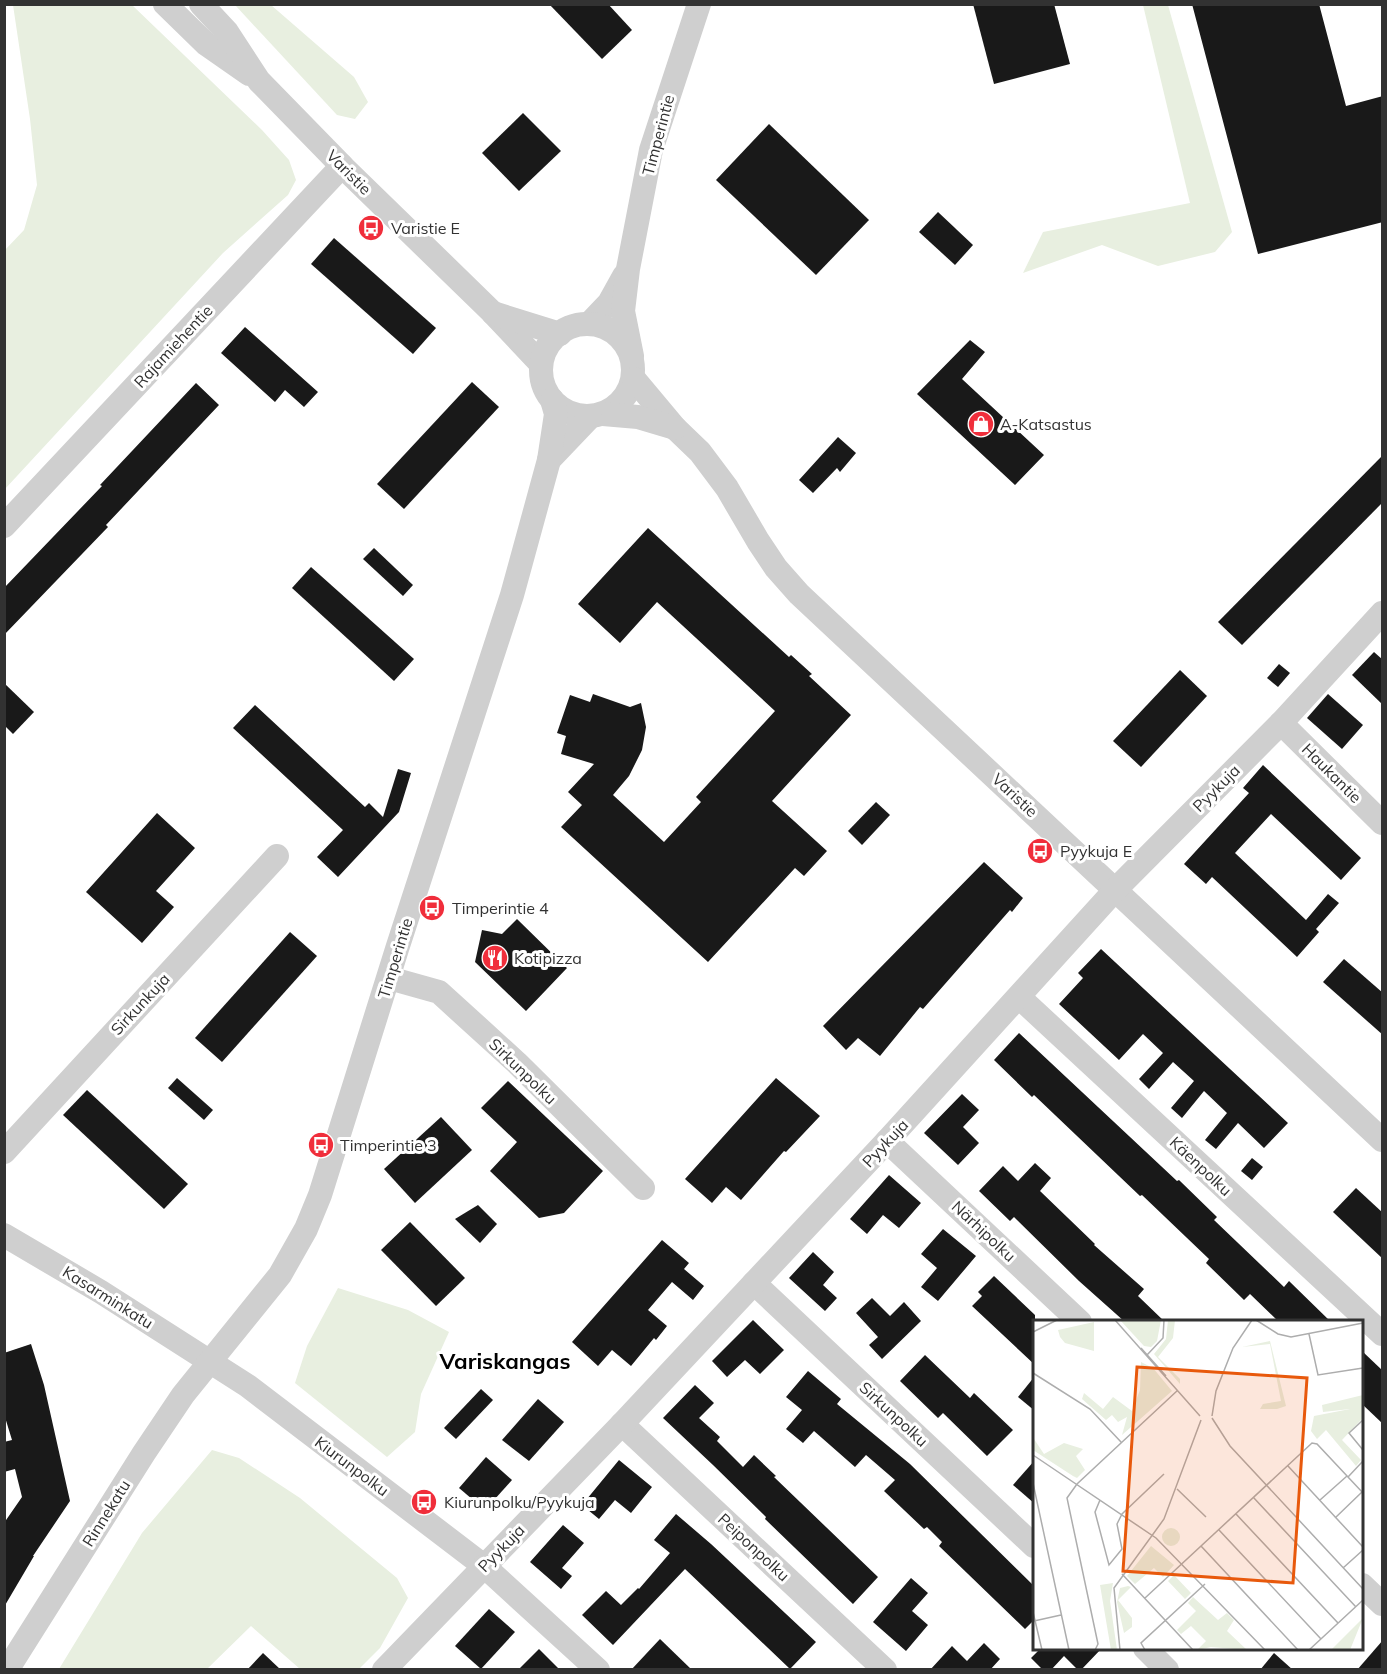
<svg xmlns="http://www.w3.org/2000/svg" width="1387" height="1674" viewBox="0 0 1387 1674" font-family="Mulish,sans-serif">
	<rect width="100%" height="100%" fill="#fff"/>
	<g fill="#e8efe0">
		<path d="M13,5H132L262,130L289,160L296,180L288,195L223,253L5,489V250L24,230L37,185L30,119Z"/>
		<path d="M235,5H271L354,77L368,102L355,119L337,115Z"/>
		<path d="M1143,5H1168L1232,232L1215,252L1158,266L1102,245L1023,273L1043,232L1190,203Z"/>
		<path d="M338,1288L408,1310L449,1332L421,1394L415,1432L387,1457L295,1383L307,1346Z"/>
		<path d="M212,1450L239,1458L300,1498L397,1578L408,1598L380,1648L359,1669H300L251,1626L207,1669H59L142,1533Z"/>
	</g>
	<g fill="#191919">
		<path d="M549,4H608L632,30L602,59Z"/>
		<path d="M973,4H1054L1070,64L994,84Z"/>
		<path d="M1192,4H1319L1346,106L1383,96V222L1258,254Z"/>
		<path d="M523,113L561,151L519,191L482,153Z"/>
		<path d="M769,124L869,220L816,275L716,180Z"/>
		<path d="M938,212L973,245L955,265L919,232Z"/>
		<path d="M334,238L436,328L413,354L311,264Z"/>
		<path d="M245,327L318,392L304,407L285,390L275,402L221,353Z"/>
		<path d="M970,340L985,352L962,379L1044,455L1015,485L917,394Z"/>
		<path d="M472,382L499,407L404,509L377,484Z"/>
		<path d="M196,383L219,405L106,525L108,527L4,635V588L102,486L100,485Z"/>
		<path d="M838,437L856,453L840,472L837,468L813,493L799,480Z"/>
		<path d="M1383,455V502L1242,645L1218,622Z"/>
		<path d="M648,528L789,657L791,655L812,674L809,676L851,715L772,801L827,851L804,876L795,868L708,962L561,827L582,805L568,792L594,764L561,754L566,736L557,733L570,695L590,702L593,694L630,707L641,703L646,727L642,750L629,776L613,795L664,842L701,802L696,797L775,711L657,602L620,643L578,604Z"/>
		<path d="M374,548L413,585L403,596L363,559Z"/>
		<path d="M311,567L414,659L394,681L292,588Z"/>
		<path d="M1374,652L1383,660V705L1352,675Z"/>
		<path d="M1279,664L1290,673L1278,687L1267,678Z"/>
		<path d="M1180,670L1207,696L1141,767L1113,741Z"/>
		<path d="M4,683L34,712L13,734L4,725Z"/>
		<path d="M1328,694L1363,725L1342,749L1307,718Z"/>
		<path d="M255,705L365,807L369,803L383,817L398,769L411,773L399,812L338,877L317,857L343,830L233,728Z"/>
		<path d="M1263,765L1361,858L1341,880L1271,814L1235,853L1306,920L1328,894L1339,903L1316,929L1319,932L1297,957L1212,877L1206,884L1184,864L1249,793L1243,788Z"/>
		<path d="M876,802L890,815L862,845L848,831Z"/>
		<path d="M157,813L195,848L156,891L174,907L142,943L86,892Z"/>
		<path d="M984,862L1023,898L1012,912L1010,910L923,1009L920,1007L880,1056L858,1038L846,1050L823,1026Z"/>
		<path d="M517,919L567,968L526,1011L475,962L482,930L502,934Z"/>
		<path d="M290,932L317,956L222,1062L195,1038Z"/>
		<path d="M1101,949L1288,1123L1264,1148L1238,1123L1216,1149L1205,1140L1227,1113L1204,1091L1182,1118L1171,1108L1194,1081L1173,1062L1149,1089L1139,1079L1163,1053L1143,1034L1119,1060L1059,1004L1083,978L1078,973Z"/>
		<path d="M1344,959L1383,993V1035L1323,982Z"/>
		<path d="M1019,1033L1177,1181L1179,1180L1217,1217L1214,1220L1284,1287L1289,1281L1331,1322H1279L1250,1294L1244,1300L1206,1263L1209,1259L1142,1195L1140,1196L1034,1095L1032,1097L994,1060Z"/>
		<path d="M177,1078L213,1110L204,1120L168,1088Z"/>
		<path d="M776,1078L820,1116L786,1152L784,1151L741,1200L726,1187L712,1203L685,1179Z"/>
		<path d="M508,1081L603,1171L564,1213L539,1218L490,1171L517,1142L481,1108Z"/>
		<path d="M87,1090L188,1184L164,1209L63,1115Z"/>
		<path d="M962,1094L979,1110L963,1127L979,1143L958,1165L924,1133Z"/>
		<path d="M441,1117L472,1150L415,1203L384,1169Z"/>
		<path d="M1252,1158L1263,1167L1252,1180L1241,1171Z"/>
		<path d="M1035,1163L1051,1178L1040,1191L1095,1244L1094,1245L1144,1289L1138,1296L1165,1322H1125L1079,1281L1014,1217L1010,1221L979,1191L1003,1166L1018,1181Z"/>
		<path d="M889,1175L921,1203L899,1228L883,1215L867,1234L850,1219Z"/>
		<path d="M1356,1188L1383,1213V1259L1333,1212Z"/>
		<path d="M478,1205L497,1224L480,1243L455,1219Z"/>
		<path d="M410,1222L465,1278L436,1306L381,1250Z"/>
		<path d="M943,1229L976,1256L938,1301L921,1287L937,1268L921,1254Z"/>
		<path d="M662,1240L689,1263L684,1269L704,1286L693,1300L672,1282L648,1310L667,1326L656,1340L654,1338L631,1366L612,1350L598,1366L572,1342Z"/>
		<path d="M813,1252L834,1272L823,1285L837,1298L825,1311L789,1278Z"/>
		<path d="M994,1276L1035,1315V1365L972,1306L982,1296L978,1292Z"/>
		<path d="M872,1298L890,1316L904,1302L921,1321L882,1359L869,1345L878,1337L856,1313Z"/>
		<path d="M753,1320L784,1350L760,1374L745,1360L727,1377L712,1361Z"/>
		<path d="M31,1344L44,1385L70,1501L33,1556H34L4,1607V1523L22,1497L15,1469L4,1472V1442L12,1440L4,1414V1353Z"/>
		<path d="M1362,1351L1383,1371V1424L1362,1404Z"/>
		<path d="M925,1355L970,1398L974,1393L1013,1430L987,1456L943,1413L938,1418L900,1381Z"/>
		<path d="M808,1371L841,1399L837,1404L910,1464L1035,1587V1619L1025,1629L939,1546L942,1542L927,1527L924,1529L884,1491L895,1480L866,1455L855,1467L814,1431L803,1443L786,1429L802,1410L786,1397Z"/>
		<path d="M1035,1376V1411L1018,1397Z"/>
		<path d="M695,1385L714,1403L699,1418L720,1437L717,1441L743,1467L754,1455L776,1476L774,1477L878,1577L853,1604L765,1519L766,1517L713,1465L663,1418Z"/>
		<path d="M481,1389L493,1400L456,1439L444,1428Z"/>
		<path d="M538,1399L564,1422L529,1461L502,1440Z"/>
		<path d="M486,1457L512,1480L485,1510L459,1488Z"/>
		<path d="M619,1460L652,1487L631,1513L615,1500L599,1519L582,1505Z"/>
		<path d="M1035,1460V1504L1013,1485Z"/>
		<path d="M676,1514L711,1544L816,1642L790,1669L685,1569L613,1645L582,1615L606,1591L621,1605L638,1588L639,1589L670,1553L654,1540Z"/>
		<path d="M563,1525L584,1543L562,1568L572,1576L561,1589L530,1562Z"/>
		<path d="M911,1578L928,1593L912,1611L928,1625L906,1651L873,1622Z"/>
		<path d="M489,1609L515,1632L481,1669L455,1646Z"/>
		<path d="M660,1639L692,1670H631Z"/>
		<path d="M1383,1640V1670H1357Z"/>
		<path d="M984,1643L1000,1659L990,1670H930L952,1646L967,1661Z"/>
		<path d="M1041,1648H1102L1081,1670H1078L1064,1656L1051,1670H1043L1031,1658Z"/>
		<path d="M539,1649L560,1670H518Z"/>
		<path d="M263,1653L281,1670H247Z"/>
		<path d="M1274,1653L1293,1670H1260Z"/>
	</g>
	<g fill="none" stroke-linecap="round" stroke-linejoin="round">
		<g stroke="#cfcfcf" stroke-width="24">
			<path d="M165,4L206,44L249,74"/>
			<path d="M201,4L227,32L259,81L342,166L492,312L541,364"/>
			<path d="M493,313L560,334"/>
			<path d="M589,324L609,303L624,276"/>
			<circle cx="587" cy="370" r="46"/>
			<path d="M632,356L623,311L628,269L651,150L699,4"/>
			<path d="M634,379L675,428L700,452L727,488L758,541L776,568L799,594L1382,1140"/>
			<path d="M603,414L638,417L675,428"/>
			<path d="M549,460L590,417"/>
			<path d="M4,526L342,166"/>
			<path d="M1281,723L1382,823"/>
			<path d="M389,978L439,992L517,1063L643,1188"/>
			<path d="M1019,997L1382,1334"/>
			<path d="M887,1141L1080,1322"/>
			<path d="M4,1152L277,856"/>
			<path d="M4,1235L101,1292L248,1386L484,1566L598,1670"/>
			<path d="M754,1283L1034,1546"/>
			<path d="M622,1424L885,1670"/>
			<path d="M1362,1585L1382,1604"/>
			<path d="M1145,1648L1167,1670"/>
			<path d="M7,1670L144,1453L183,1395L280,1275L306,1229L320,1195L397,949L512,595L549,460L556,414L552,400"/>
			<path d="M384,1670L622,1424L887,1141L1116,889L1281,723L1382,613"/>
		</g>
	</g>
	<defs>
		<g id="bus-disc" transform="scale(1.35)"><circle r="9.5" fill="#f02e3b" stroke="#fff"/><path d="M-5-6H5V4H4V6H2V4H-2V6H-4V4H-5ZM-3.5-4V0h7V-4ZM-3.5 1.2v1.5H-2V1.2ZM2 1.2v1.5H3.5V1.2Z" fill="#fff"/></g>
		<g id="shop-disc" transform="scale(1.35)"><circle r="9.5" fill="#f02e3b" stroke="#fff"/><path d="M-5-2.5h2.3a2.7 3.5 0 0 1 5.4 0H5L5.5 6h-11ZM-1.5-2.5h3a1.5 2.3 0 0 0-3 0Z" fill="#fff"/></g>
		<g id="restaurant-disc" transform="scale(1.35)"><circle r="9.5" fill="#f02e3b" stroke="#fff"/><path d="M-5-6h1v4h1v-4h1v4h1v-4h1v5L-1.5 .5V6h-2V.5L-5-1ZM5-6V6H3V1.5H1.5Q1.5-4 5-6Z" fill="#fff"/></g>
	</defs>
	<g fill-rule="evenodd">
		<use href="#bus-disc" x="371" y="228"/>
		<use href="#shop-disc" x="981" y="424"/>
		<use href="#bus-disc" x="1040" y="851"/>
		<use href="#bus-disc" x="432" y="908"/>
		<use href="#restaurant-disc" x="495" y="958"/>
		<use href="#bus-disc" x="321" y="1145"/>
		<use href="#bus-disc" x="424" y="1502"/>
	</g>
	<g text-anchor="middle" stroke-width="6" stroke-linejoin="round" paint-order="stroke">
		<g font-size="16" fill="#323232" stroke="#fff">
			<text transform="translate(658 135) rotate(-75)" y="6">Timperintie</text>
			<text transform="translate(349 172) rotate(45)" y="6">Varistie</text>
			<text transform="translate(173 346) rotate(-47)" y="6">Rajamiehentie</text>
			<text transform="translate(1332 773) rotate(45)" y="6">Haukantie</text>
			<text transform="translate(1216 788) rotate(-45)" y="6">Pyykuja</text>
			<text transform="translate(1015 795) rotate(43)" y="6">Varistie</text>
			<text transform="translate(395 958) rotate(-73)" y="6">Timperintie</text>
			<text transform="translate(140 1004) rotate(-47)" y="6">Sirkunkuja</text>
			<text transform="translate(523 1071) rotate(44)" y="6">Sirkunpolku</text>
			<text transform="translate(885 1143) rotate(-47)" y="6">Pyykuja</text>
			<text transform="translate(1201 1166) rotate(43)" y="6">Käenpolku</text>
			<text transform="translate(984 1231) rotate(43)" y="6">Närhipolku</text>
			<text transform="translate(108 1297) rotate(32)" y="6">Kasarminkatu</text>
			<text transform="translate(894 1414) rotate(43)" y="6">Sirkunpolku</text>
			<text transform="translate(352 1466) rotate(37)" y="6">Kiurunpolku</text>
			<text transform="translate(106 1513) rotate(-58)" y="6">Rinnekatu</text>
			<text transform="translate(754 1547) rotate(43)" y="6">Peiponpolku</text>
			<text transform="translate(501 1548) rotate(-46)" y="6">Pyykuja</text>
		</g>
		<g font-size="16" fill="#323232" stroke="#fff" text-anchor="start">
			<text x="391" y="234">Varistie E</text>
			<text x="1000" y="430">A-Katsastus</text>
			<text x="1060" y="857">Pyykuja E</text>
			<text x="452" y="914">Timperintie 4</text>
			<text x="514" y="964">Kotipizza</text>
			<text x="340" y="1151">Timperintie 3</text>
			<text x="444" y="1508">Kiurunpolku/Pyykuja</text>
		</g>
		<g font-size="22" font-weight="bold" fill="#000" stroke="#fff">
			<text x="505" y="1369">Variskangas</text>
		</g>
	</g>
	<g transform="translate(1033 1320)">
		<rect width="330" height="330" fill="#fff"/>
		<path d="M87,0H128L124,21L118,27L111,26ZM135,0H142L140,18L125,37L147,59V64L121,34L133,19ZM61,2V31L32,23L27,17L25,10ZM237,21L253,86L244,89H227L230,84L248,81L237,24L209,27ZM108,42L120,48L139,71L89,115L94,97L85,102L79,95L73,100L49,79L51,73L70,89L80,77L99,91L107,70ZM330,75V98L309,120L328,140L323,146L293,110L284,119L278,111L281,96L317,89L290,92L289,85ZM1,119L11,134L31,123L50,129L43,136L52,150L44,158L40,156L0,130ZM129 217a9 9 0 1 1 18 0a9 9 0 1 1-18 0ZM118,226L141,245L130,257L121,248L102,264L94,256ZM141,255L158,273L152,279L135,261ZM80,263L77,281L84,330H78L67,265ZM95,266L98,267L85,280L99,298V307L91,313L84,282L87,268ZM160,277L185,300L194,293L201,300L194,311L214,330L178,327L164,330L173,321L158,306L148,314L144,310L163,291L155,283ZM330,298L317,330H298Z" fill="#e8efe0"/>
		<path fill="none" stroke="#adadad" stroke-width="1.5" d="M82,0L167,96M223,0L245,14L258,17L330,3M0,12L24,0M276,14L285,55L330,48M108,28L133,56M114,35L130,18L131,0M0,53L57,89L88,122M179,96L183,71L200,28L219,0M179,98L197,126L330,269M330,100L316,113L330,130M0,135L123,218L232,330M255,146L330,227M315,157L330,141M0,163L36,330M144,169L173,197M220,177L323,287M67,180L62,192L76,245L89,229L84,204L89,194L131,154M287,180L314,156M203,194L305,303M302,198L329,172M186,210L288,319M168,226L265,330M310,248L330,230M89,254L160,330M112,278L279,123L284,124L330,173M0,292L9,330M1,301L28,295M62,330L65,324L34,178L44,164L145,70M87,330L81,268L131,199L168,100M112,330L108,323L172,264M276,330L330,280"/>
		<path fill="#e8590c" fill-opacity="0.15" stroke="#e8590c" stroke-width="3" d="M104,47L274,58L260,263L90,251Z"/>
		<rect width="330" height="330" fill="none" stroke="#323232" stroke-width="3"/>
	</g>
	<rect width="1387" height="1674" fill="none" stroke="#323232" stroke-width="12"/>
</svg>
